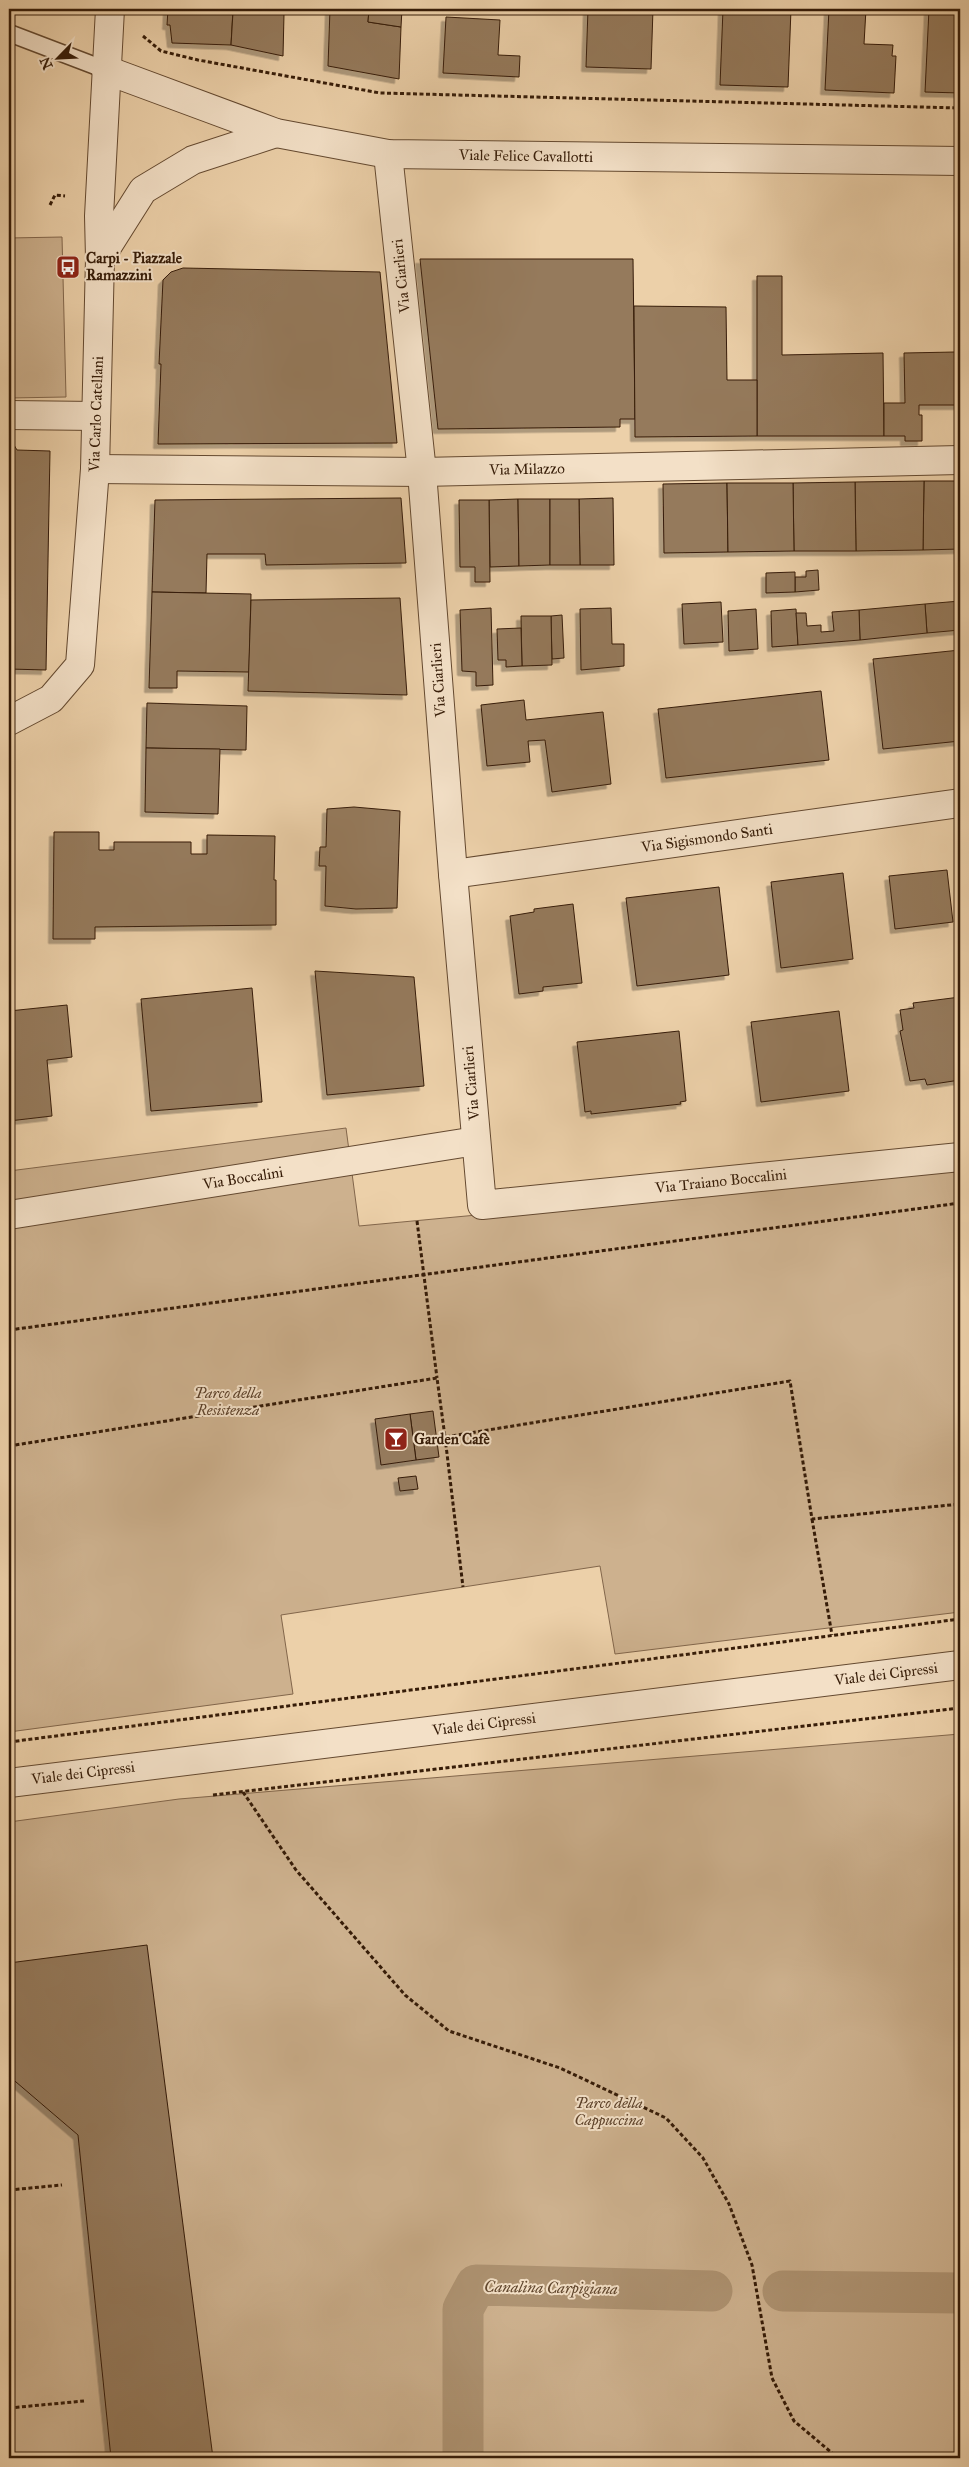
<svg xmlns="http://www.w3.org/2000/svg" width="969" height="2467" viewBox="0 0 969 2467" font-family="'IM FELL Great Primer',serif">
	<defs>
		<filter id="shadow"><feDropShadow dx="-4.5" dy="4.5" stdDeviation="0" flood-color="#0004"/></filter>
	</defs>
	<rect width="100%" height="100%" fill="#ecd0a9"/>
	<filter id="stains"><feTurbulence type="fractalNoise" baseFrequency=".004" numOctaves="4"/><feColorMatrix values="0 0 0 0 .2 0 0 0 0 .09 0 0 0 0 .02 0 0 0 .5 -.17"/></filter>
	<radialGradient id="worn" r=".72"><stop offset=".6" stop-color="#630" stop-opacity="0"/><stop offset="1" stop-color="#630" stop-opacity=".3"/></radialGradient>
	<g fill="#cdb18e" stroke="#82664b">
		<path d="M62,237L66,397L9,398V238Z"/>
		<path d="M346,1128L359,1226L960,1170V1612L615,1654L600,1566L281,1615L293,1694L9,1732V1171Z"/>
		<path d="M960,1734V2458H9V1822L179,1799Z"/>
	</g>
	<g fill="none" stroke-linecap="round" stroke-linejoin="round">
		<g stroke="#ae9372" stroke-width="41">
			<path d="M783,2291L960,2293"/>
			<path d="M463,2458V2309L476,2285L712,2291"/>
		</g>
	</g>
	<g fill="#957a5c" stroke="#361c08" filter="url(#shadow)">
		<path d="M168,9H233L231,45L172,43L170,25H167Z"/>
		<path d="M330,9H369L368,22L401,27L399,79L328,66Z"/>
		<path d="M369,9H402L401,27L368,22Z"/>
		<path d="M588,9H653L651,69L586,67Z"/>
		<path d="M723,9H791L788,87L720,85Z"/>
		<path d="M829,9H866L864,44L893,45L892,56H896L894,93L825,90Z"/>
		<path d="M929,9H960V93L925,92Z"/>
		<path d="M233,12L284,14L283,56L231,45Z"/>
		<path d="M446,17L500,20L498,55L520,56L519,77L443,73Z"/>
		<path d="M420,259H633L635,419H620V427L438,429Z"/>
		<path d="M183,268L380,272L397,443L158,444L161,364H159L163,280L171,272Z"/>
		<path d="M757,276H782V355L883,353L884,436H757Z"/>
		<path d="M634,306L726,307L727,380H757V436L635,437Z"/>
		<path d="M955,352H960V405H919V415H922V441H905V436H884V403H905L904,353Z"/>
		<path d="M9,445H14L17,450L50,451L46,670L9,669Z"/>
		<path d="M924,481H960V549L923,550Z"/>
		<path d="M924,481L923,550L856,551L855,482Z"/>
		<path d="M855,482L856,551H794L793,483Z"/>
		<path d="M727,483L728,552L664,553L663,484Z"/>
		<path d="M727,483H793L794,551L728,552Z"/>
		<path d="M401,498L406,563L266,565L265,554H207L206,593L152,592L155,500Z"/>
		<path d="M613,498L614,565H580L579,499Z"/>
		<path d="M518,499L519,566L490,567L489,500Z"/>
		<path d="M518,499H550V565L519,566Z"/>
		<path d="M550,499H579L580,565H550Z"/>
		<path d="M459,500H489L490,582H475V567H460Z"/>
		<path d="M818,570L819,590L795,592V577H806V571Z"/>
		<path d="M795,572V592L766,593V573Z"/>
		<path d="M152,592L251,594L249,672L177,671V688H149Z"/>
		<path d="M400,598L407,695L248,691L251,600Z"/>
		<path d="M960,601V630L927,633L925,604Z"/>
		<path d="M721,602L723,642L684,644L682,604Z"/>
		<path d="M925,604L927,633L860,640L859,610Z"/>
		<path d="M491,608L493,685L476,686V672L462,671L460,610Z"/>
		<path d="M611,608L612,644H624V666L581,670L580,609Z"/>
		<path d="M756,609L758,649L729,651L728,611Z"/>
		<path d="M796,609L798,645L772,647L771,611Z"/>
		<path d="M859,610L860,640L798,645L796,613H806L807,626L821,625V632L834,631L832,612Z"/>
		<path d="M562,615L564,658L552,659L551,616Z"/>
		<path d="M521,616H551L552,665L522,666Z"/>
		<path d="M521,628L522,666L506,667V660H498L497,629Z"/>
		<path d="M960,650V741L883,749L873,659Z"/>
		<path d="M821,691L829,760L666,778L658,709Z"/>
		<path d="M524,700L526,720L603,712L611,784L552,792L545,740L528,741L530,762L487,766L481,705Z"/>
		<path d="M147,703L247,706L246,750L146,748Z"/>
		<path d="M146,748L220,749L218,814L145,812Z"/>
		<path d="M354,807L400,811L397,908L356,909L325,906L326,866H319L320,847H326L327,809Z"/>
		<path d="M54,832H99V850H114V842H191V854H207V835L275,836L274,880H276V925L95,927V939H53Z"/>
		<path d="M947,870L953,922L895,929L889,876Z"/>
		<path d="M843,873L853,959L781,968L771,882Z"/>
		<path d="M719,887L729,975L637,986L626,898Z"/>
		<path d="M13,895L12,948H9V896Z"/>
		<path d="M573,904L582,983L543,987V991L519,994L510,916L534,912V909Z"/>
		<path d="M315,971L414,977L424,1086L327,1095Z"/>
		<path d="M252,988L262,1102L151,1111L141,999Z"/>
		<path d="M960,997V1080L927,1085L925,1079L910,1081L900,1031L903,1030L900,1010L914,1008L913,1003Z"/>
		<path d="M67,1005L72,1057L47,1060L52,1116L9,1121V1011Z"/>
		<path d="M839,1011L849,1091L761,1102L751,1022Z"/>
		<path d="M679,1031L686,1101L680,1102L681,1104L591,1114V1111L585,1112L577,1042Z"/>
		<path d="M433,1411L439,1457L416,1460L410,1414Z"/>
		<path d="M410,1414L416,1460L381,1465L375,1419Z"/>
		<path d="M416,1476L418,1489L400,1491L398,1478Z"/>
		<path d="M147,1945L213,2458H111L78,2135L9,2076V1963Z"/>
	</g>
	<g fill="none" stroke-linecap="round" stroke-linejoin="round">
		<g stroke="#644930" stroke-width="19">
			<path id="service" d="M9,33L106,70"/>
		</g>
		<g stroke="#644930" stroke-width="30">
			<g id="minor">
				<path d="M388,154L422,472L453,874L482,1205L960,1157"/>
				<path d="M100,258L143,190L193,160L276,133"/>
				<path d="M9,415L96,416"/>
				<path d="M95,469L422,472L960,460"/>
				<path d="M453,874L960,803"/>
				<path d="M9,1215L476,1141"/>
				<path d="M9,1783L960,1665"/>
			</g>
		</g>
		<g stroke="#644930" stroke-width="30">
			<g id="tertiary">
				<path d="M106,70L276,133L388,154L960,161"/>
				<path d="M9,721L51,699L80,665L95,469L100,258L99,216L110,9"/>
			</g>
		</g>
		<g stroke="#361c08" stroke-width="3" stroke-dasharray="4 2.5" stroke-linecap="butt">
			<path d="M143,36L161,51L198,60L380,93L960,108"/>
			<path d="M50,205L55,195L65,196"/>
			<path d="M417,1221L437,1378"/>
			<path d="M9,1330L960,1203"/>
			<path d="M445,1437L463,1587"/>
			<path d="M9,1446L437,1378L445,1437L790,1381L812,1519L960,1504"/>
			<path d="M812,1519L832,1635"/>
			<path d="M9,1742L960,1619"/>
			<path d="M243,1792L296,1870L405,1995L449,2031L560,2068L666,2118L703,2158L729,2204L752,2265L772,2378L794,2421L838,2458"/>
			<path d="M213,1795L960,1708"/>
			<path d="M9,2190L62,2185"/>
			<path d="M9,2408L84,2401"/>
		</g>
		<use href="#service" stroke="#f3e0c7" stroke-width="16"/>
		<use href="#minor" stroke="#f3e0c7" stroke-width="28"/>
		<use href="#tertiary" stroke="#f3e0c7" stroke-width="28"/>
	</g>
	<defs>
		<g id="bus-square" transform="scale(1.25)"><rect x="-9" y="-9" width="18" height="18" rx="4" fill="#8f2418" stroke="#f3e0c7"/><path d="M-5-6H5V4H4V6H2V4H-2V6H-4V4H-5ZM-3.5-4V0h7V-4ZM-3.5 1.2v1.5H-2V1.2ZM2 1.2v1.5H3.5V1.2Z" fill="#fff"/></g>
		<g id="bar-square" transform="scale(1.25)"><rect x="-9" y="-9" width="18" height="18" rx="4" fill="#8f2418" stroke="#f3e0c7"/><path d="M-6-5H6L.8 .8V4.5H3.5V6h-7V4.5H-.8V.8Z" fill="#fff"/></g>
	</defs>
	<g fill-rule="evenodd">
		<use href="#bus-square" x="68" y="267"/>
		<use href="#bar-square" x="396" y="1439"/>
	</g>
	<g text-anchor="middle" stroke-width="4" stroke-linejoin="round" paint-order="stroke">
		<g font-size="15" fill="#361c08" stroke="#f3e0c7">
			<text transform="translate(526 156) rotate(1)" y="5">Viale Felice Cavallotti</text>
			<text transform="translate(401 276) rotate(-96)" y="5">Via Ciarlieri</text>
			<text transform="translate(96 414) rotate(-88)" y="5">Via Carlo Catellani</text>
			<text transform="translate(527 469) rotate(-1)" y="5">Via Milazzo</text>
			<text transform="translate(438 680) rotate(-94)" y="5">Via Ciarlieri</text>
			<text transform="translate(707 838) rotate(-8)" y="5">Via Sigismondo Santi</text>
			<text transform="translate(471 1083) rotate(-95)" y="5">Via Ciarlieri</text>
			<text transform="translate(243 1178) rotate(-9)" y="5">Via Boccalini</text>
			<text transform="translate(721 1181) rotate(-6)" y="5">Via Traiano Boccalini</text>
			<text transform="translate(886 1674) rotate(-7)" y="5">Viale dei Cipressi</text>
			<text transform="translate(484 1724) rotate(-7)" y="5">Viale dei Cipressi</text>
			<text transform="translate(83 1773) rotate(-7)" y="5">Viale dei Cipressi</text>
		</g>
		<g font-size="15" font-weight="bold" fill="#361c08" stroke="#f3e0c7" text-anchor="start">
			<text x="86" y="263">Carpi - Piazzale<tspan x="86" dy="17">Ramazzini</tspan></text>
			<text x="414" y="1444">Garden Cafè</text>
		</g>
		<g font-size="15" font-style="italic" fill="#5c412a" stroke="#f3e0c7">
			<text x="228" y="1398">Parco della<tspan x="228" dy="17">Resistenza</tspan></text>
			<text x="609" y="2108">Parco della<tspan x="609" dy="17">Cappuccina</tspan></text>
		</g>
		<g font-size="16" font-style="italic" fill="#60462d" stroke="#f3e0c7">
			<text transform="translate(551 2287) rotate(1)" y="6">Canalina Carpigiana</text>
		</g>
	</g>
	<rect width="969" height="2467" fill="none" stroke="#ecd0a9" stroke-width="30"/>
	<rect x="10" y="10" width="949" height="2447" fill="none" stroke="#361c08" stroke-width="2.5"/>
	<rect x="15" y="15" width="939" height="2437" fill="none" stroke="#361c08"/>
	<g transform="translate(58 58) rotate(246)" stroke="#f3e0c7" stroke-width="4" paint-order="stroke">
	<path d="M0-4L9 19L0 12L-9 19Z" fill="#361c08"/>
	<text y="-8" font-size="14" font-weight="bold" text-anchor="middle" fill="#361c08">N</text>
	</g>
	<rect width="100%" height="100%" filter="url(#stains)"/>
	<rect width="100%" height="100%" fill="url(#worn)"/>
</svg>
